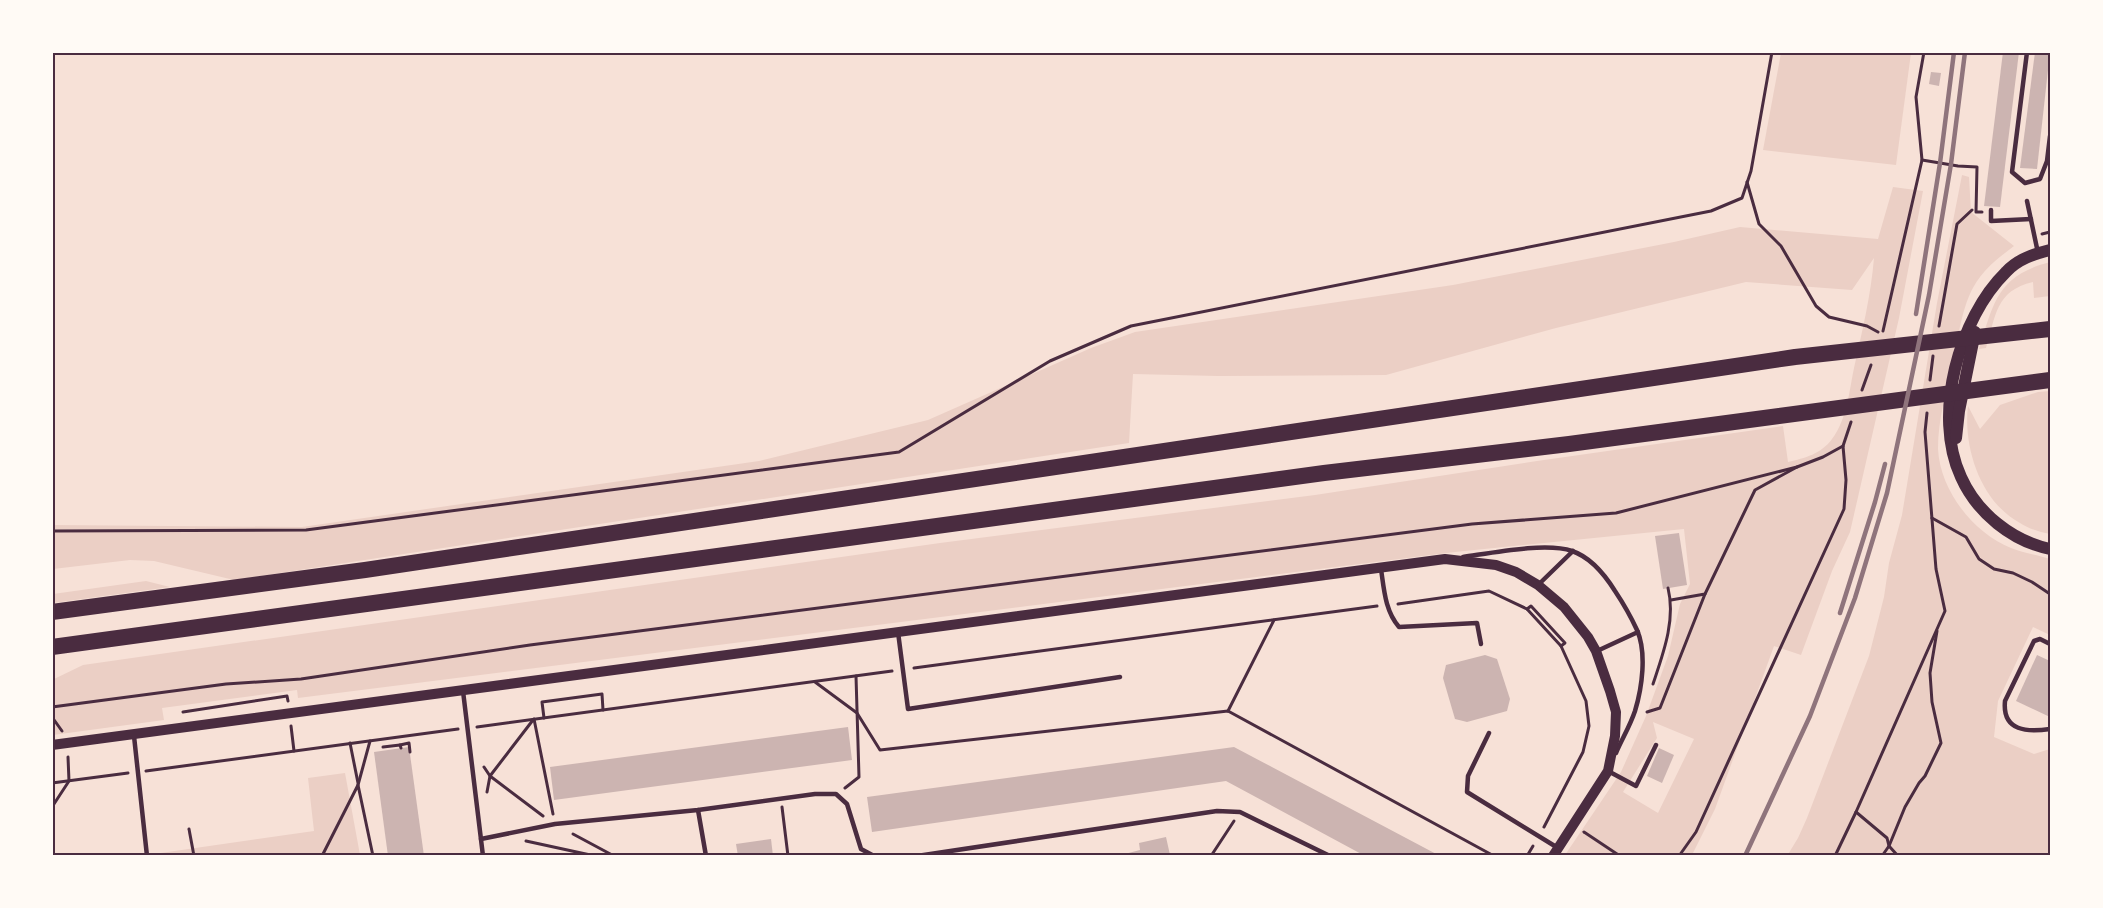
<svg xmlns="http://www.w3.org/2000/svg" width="2103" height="908" viewBox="0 0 2103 908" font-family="Helvetica,sans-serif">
	<rect width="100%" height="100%" fill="#f7e1d7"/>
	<g fill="#ebcfc5" fill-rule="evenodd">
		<path d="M1781,53H1911L1896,165L1763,150Z"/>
		<path d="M1962,175L1969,177L1971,212L2014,246C2002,255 1989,265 1980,277C1962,300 1959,335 1953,363C1946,392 1938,420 1938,449C1940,490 1973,533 2011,548C2023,553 2038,555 2050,559V635L2033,627L1998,701L1994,737L2034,754L2050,749V855L1787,856L1798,838L1807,818L1869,656L1884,597L1889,563L1902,515L1937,303Z"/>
		<path d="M1893,187L1923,191L1899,318L1850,532L1832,571L1801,655L1774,646L1715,809L1692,855H1565L1621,772L1646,716L1668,656L1680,604L1690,584L1684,529L1455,552L298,698L297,690L162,708L164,720L53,735L52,680L83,665L940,543L1315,495L1537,461L1783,426L1788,462C1805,458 1821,454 1832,439C1847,419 1849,392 1854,368C1862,332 1871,295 1874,258L1852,290L1746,282L1556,328L1386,375L1218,376L1133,374L1129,443L234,580L154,561L130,560L53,569V525L302,527L759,461L928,420L1091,348L1135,332L1453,285L1674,242L1740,227L1878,239ZM1653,722L1694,739L1658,813L1623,792L1657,738Z"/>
		<path d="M2050,262V296L2034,298L2033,282C1995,291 1996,316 1986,348L1979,349C1994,302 1997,276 2050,262Z"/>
		<path d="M2050,391V534C2040,532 2029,529 2020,523C1981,502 1963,448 1968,406L1980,429L2000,405L2038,392Z"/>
		<path d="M146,581L170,587L53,603V594Z"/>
		<path d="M345,773L360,855H311L306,853L294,856H140L314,831L308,778Z"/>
	</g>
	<g fill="#ccb4b1">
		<path d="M2003,52H2019L2000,207L1984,206Z"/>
		<path d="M2035,52H2050L2037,169L2020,168Z"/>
		<path d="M1931,72L1941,73L1939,86L1929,84Z"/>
		<path d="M1679,533L1687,585L1663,589L1655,536Z"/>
		<path d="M1485,655L1497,659L1510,699L1507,711L1467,722L1455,719L1443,678L1446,665Z"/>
		<path d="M2037,655L2050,661V717L2016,701Z"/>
		<path d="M848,727L852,760L554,800L550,767Z"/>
		<path d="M409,747L424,856H388L374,752Z"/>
		<path d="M1234,747L1440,856H1365L1226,781L872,832L867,797Z"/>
		<path d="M1659,748L1674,755L1662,783L1647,776Z"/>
		<path d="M1166,837L1170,855L1117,856L1140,850L1139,843Z"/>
		<path d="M771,839L773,856H738L736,844Z"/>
	</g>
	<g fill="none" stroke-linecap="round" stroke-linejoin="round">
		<g stroke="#4a2c40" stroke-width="3">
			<path d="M1922,160L1958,166L1977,167L1976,212H1982"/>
			<path d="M1747,182L1759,224L1781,246L1816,306L1829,317L1867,326L1878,332"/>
			<path d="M2042,234L2050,232"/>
			<path d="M1939,326L1957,224L1972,210"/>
			<path d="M1883,331L1922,160L1916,97L1924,52"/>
			<path d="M1930,380L1933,356"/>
			<path d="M1862,390L1871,365"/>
			<path d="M1932,518L1966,537L1979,559L1994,569L2013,573L2032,582L2050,594"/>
			<path d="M52,531L306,530L899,452L1050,361L1131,326L1711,211L1742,198L1751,171L1772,52"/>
			<path d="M1671,600L1705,594L1755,490L1797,467L1823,457L1843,446"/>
			<path d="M1398,604L1489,591L1527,609L1561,646L1586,701L1589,726L1583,752L1544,827"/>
			<path d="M1527,609L1531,606L1565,643L1561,646"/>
			<path d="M914,668L1377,606"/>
			<path d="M815,682L857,713L880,750L1228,711L1494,856"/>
			<path d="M1653,684C1663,654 1676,620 1668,588"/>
			<path d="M52,707L226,684L301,679L530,645L1472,524L1616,513L1797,467"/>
			<path d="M1228,711L1274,620"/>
			<path d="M183,712L287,696L288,701"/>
			<path d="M1647,712L1660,708L1705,594"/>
			<path d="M52,717L62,731"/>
			<path d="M544,718L542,702L602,694L603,710"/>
			<path d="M534,719L553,814"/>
			<path d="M291,726L294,751"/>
			<path d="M477,727L892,671"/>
			<path d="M350,743L358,783"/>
			<path d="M400,745L409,743L410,752"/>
			<path d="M383,747L400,745L401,748"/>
			<path d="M484,767L490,776L543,816"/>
			<path d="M146,771L458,729"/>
			<path d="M52,783L128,773"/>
			<path d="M358,785L370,741"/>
			<path d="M845,788L859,777L856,676"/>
			<path d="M487,792L490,776L533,720"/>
			<path d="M52,807L69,781L68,757"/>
			<path d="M782,807L788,856"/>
			<path d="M189,829L194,856"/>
			<path d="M1584,832L1620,856"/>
			<path d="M573,834L614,856"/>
			<path d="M526,841L595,856"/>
			<path d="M322,856L358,785L373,856"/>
			<path d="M1211,856L1234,821"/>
			<path d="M1527,856L1533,846"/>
			<path d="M1679,856L1696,832L1844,509L1846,480L1843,446L1851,422"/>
			<path d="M1835,856L1856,812"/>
			<path d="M1882,856L1889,846L1905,807L1919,783L1925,776L1941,743L1932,702L1930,673L1937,631"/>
			<path d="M1898,856L1889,846L1887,838L1856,812L1945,611L1936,569L1925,432L1927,413"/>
		</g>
		<g stroke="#4a2c40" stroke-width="4.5">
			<path d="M2027,52L2012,172L2025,183L2040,179L2047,161L2050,136"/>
			<path d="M2027,201L2038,253"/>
			<path d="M1991,210V221L2031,219"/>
			<path d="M1463,557C1491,553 1546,542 1572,551C1590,557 1605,575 1615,591C1623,603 1631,617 1637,630C1647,653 1642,688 1635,711C1630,726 1622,739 1616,753"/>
			<path d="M1381,569C1384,589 1385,611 1399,627L1477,623L1481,644"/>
			<path d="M1538,585L1573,551"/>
			<path d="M898,632L908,709L1120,677"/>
			<path d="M2050,644L2040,639L2034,641L2005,701C2002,732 2028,732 2050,729"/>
			<path d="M1597,651L1638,632"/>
			<path d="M463,691L483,856"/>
			<path d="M1489,733L1468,776L1467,792L1558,848"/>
			<path d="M134,736L147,856"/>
			<path d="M1608,771L1636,786L1656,745"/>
			<path d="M698,810L706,856"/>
			<path d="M481,839L555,824L698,810L815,794H836L847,804L861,849L874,856"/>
			<path d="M917,856L1217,811L1240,812L1330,856"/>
		</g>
		<path stroke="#4a2c40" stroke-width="10" d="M52,745L1445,559L1496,565L1516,572L1538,585L1564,607L1588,637L1596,651L1610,691L1616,712L1615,736L1608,771L1553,856"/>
		<g stroke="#4a2c40" stroke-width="12">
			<path d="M2050,250C2034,254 2018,259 2006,272C1959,318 1932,415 1961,477C1977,513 2012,541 2050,549"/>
			<path d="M1956,438L1959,411L1975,332"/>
		</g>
		<g stroke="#4a2c40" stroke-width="16">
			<path d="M52,612L365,570L1795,357L2050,329"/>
			<path d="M52,647L1324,473L1569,444L2050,380"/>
		</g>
		<g stroke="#8f747c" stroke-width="4.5">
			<path d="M1916,314L1940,163L1954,52"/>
			<path d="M1840,613L1875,502L1885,464"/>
			<path d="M1745,856L1810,716L1855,598L1887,493L1929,295L1951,164L1965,52"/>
		</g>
	</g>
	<rect width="2103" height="908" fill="none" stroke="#fffaf5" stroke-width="108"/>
	<rect x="54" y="54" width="1995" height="800" fill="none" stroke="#4a2c40" stroke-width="2"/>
</svg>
